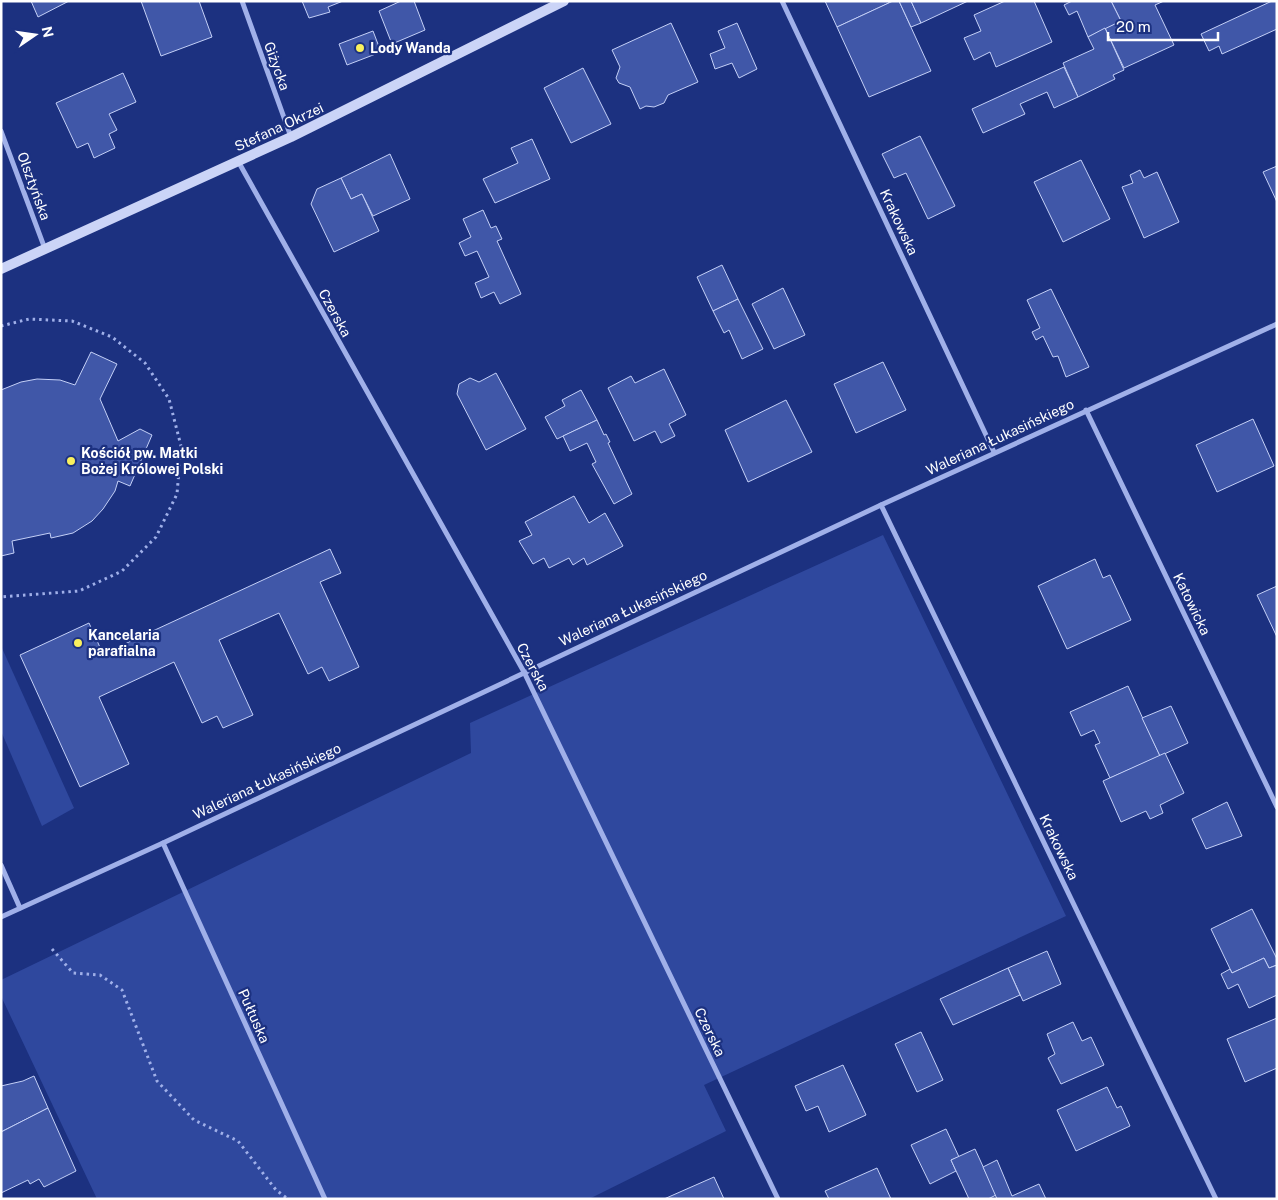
<svg xmlns="http://www.w3.org/2000/svg" width="1278" height="1200" viewBox="0 0 1278 1200" font-family="'Public Sans',sans-serif">
	<rect width="100%" height="100%" fill="#1c3180"/>
	<g fill="#2f489e">
		<path d="M883,535L1066,916L704,1085L726,1131L589,1199H97L1,996V980L471,753L470,723Z"/>
		<path d="M1,646L74,808L42,826L1,731Z"/>
	</g>
	<g fill="#4057a8" stroke="#c4d0f7">
		<path d="M31,1H69L38,17Z"/>
		<path d="M141,1H199L212,37L161,56Z"/>
		<path d="M302,1H343L328,7L330,12L309,18Z"/>
		<path d="M401,1H414L425,30L392,44L379,11Z"/>
		<path d="M825,1H888L889,3L837,27Z"/>
		<path d="M893,1H899L931,71L869,97L837,27Z"/>
		<path d="M899,1H911L921,23L911,27Z"/>
		<path d="M911,1H968L921,23Z"/>
		<path d="M1005,1H1034L1052,42L996,67L990,52L974,60L964,38L981,31L974,15Z"/>
		<path d="M1111,1H1164L1155,5L1174,45L1124,68L1105,28L1121,21Z"/>
		<path d="M1111,1L1121,21L1088,37L1077,11L1069,15L1064,5L1072,1Z"/>
		<path d="M1272,1H1277V29L1222,54L1219,46L1209,51L1201,34Z"/>
		<path d="M671,23L698,82L668,95L664,103L654,107L646,106L640,109L630,87L619,83L616,78L620,67L612,50Z"/>
		<path d="M737,23L757,69L739,78L732,63L715,69L710,54L725,48L718,31Z"/>
		<path d="M1105,28L1124,70L1113,75L1115,79L1078,97L1063,63L1094,49L1088,37Z"/>
		<path d="M373,31L381,52L347,65L339,44Z"/>
		<path d="M1064,67L1078,97L1054,108L1047,92L1020,104L1025,114L983,133L972,109Z"/>
		<path d="M583,68L611,124L571,143L544,88Z"/>
		<path d="M123,73L136,102L109,114L117,130L109,134L115,148L94,158L88,143L77,148L56,103Z"/>
		<path d="M920,136L955,206L928,219L906,173L894,178L882,154Z"/>
		<path d="M532,139L550,179L495,203L483,179L518,163L511,148Z"/>
		<path d="M390,154L410,199L373,216L362,194L351,199L341,178Z"/>
		<path d="M1081,160L1110,219L1063,242L1034,182Z"/>
		<path d="M1277,166V202L1263,172Z"/>
		<path d="M1140,170L1144,178L1157,172L1179,222L1144,238L1122,187L1133,183L1130,175Z"/>
		<path d="M341,178L351,199L362,194L379,231L334,252L311,204L317,189Z"/>
		<path d="M483,210L491,228L496,226L502,239L497,241L521,294L500,304L494,292L481,298L475,283L489,277L477,251L465,256L459,243L471,237L463,219Z"/>
		<path d="M722,265L738,299L713,311L697,277Z"/>
		<path d="M783,288L805,335L774,349L752,304Z"/>
		<path d="M1051,289L1089,367L1066,377L1058,356L1053,357L1043,336L1036,340L1032,332L1040,328L1027,300Z"/>
		<path d="M738,299L763,349L742,359L729,330L724,333L713,311Z"/>
		<path d="M91,352L117,364L100,399L118,441L140,429L152,435L130,486L118,481L115,491L103,509L92,521L73,533L51,538L50,533L12,541L14,553L1,556V390L21,382L37,379L60,380L75,385Z"/>
		<path d="M883,362L906,410L856,433L834,384Z"/>
		<path d="M664,369L686,415L669,424L675,436L661,443L655,431L634,441L608,388L631,376L635,383Z"/>
		<path d="M496,373L526,429L486,450L457,394L459,384L470,378L479,382Z"/>
		<path d="M581,390L597,420L557,439L545,417L565,406L562,400Z"/>
		<path d="M786,400L812,452L748,482L725,430Z"/>
		<path d="M1253,419L1274,466L1217,492L1196,445Z"/>
		<path d="M597,420L604,435L606,434L610,442L608,443L632,494L614,504L592,464L596,462L587,443L570,451L563,436Z"/>
		<path d="M574,496L589,523L605,513L623,546L587,565L584,558L573,565L569,558L549,568L544,558L533,564L519,541L532,535L525,522Z"/>
		<path d="M330,549L341,573L320,582L359,667L329,681L322,667L308,674L279,613L219,640L253,715L223,728L217,716L202,723L174,662L99,697L129,764L80,787L20,655L89,623L103,654Z"/>
		<path d="M1095,559L1103,578L1110,575L1131,620L1067,649L1038,586Z"/>
		<path d="M1277,586V637L1257,595Z"/>
		<path d="M1128,686L1160,756L1110,778L1095,745L1100,743L1094,730L1081,736L1070,712Z"/>
		<path d="M1171,706L1188,743L1160,756L1142,718Z"/>
		<path d="M1165,753L1184,793L1160,805L1163,813L1150,819L1146,811L1121,822L1103,781Z"/>
		<path d="M1227,802L1242,836L1206,849L1192,819Z"/>
		<path d="M1252,909L1277,959V965L1269,968L1264,958L1232,973L1211,929Z"/>
		<path d="M1047,951L1061,984L1023,1001L1008,968Z"/>
		<path d="M1264,958L1269,968L1277,965V995L1249,1008L1238,984L1228,989L1221,974L1230,969L1232,973Z"/>
		<path d="M1008,968L1020,995L953,1025L940,999Z"/>
		<path d="M1277,1018V1068L1245,1082L1227,1039Z"/>
		<path d="M1073,1022L1082,1041L1091,1037L1104,1065L1061,1084L1048,1058L1055,1054L1047,1034Z"/>
		<path d="M921,1032L943,1080L917,1092L895,1044Z"/>
		<path d="M843,1065L866,1115L829,1132L818,1106L806,1111L795,1086Z"/>
		<path d="M34,1076L48,1108L1,1132V1086L23,1081Z"/>
		<path d="M1107,1087L1117,1108L1121,1106L1130,1126L1076,1151L1057,1110Z"/>
		<path d="M48,1108L76,1171L44,1187L39,1179L30,1184L28,1180L1,1193V1132Z"/>
		<path d="M946,1129L959,1157L951,1160L956,1171L930,1184L911,1145Z"/>
		<path d="M975,1149L996,1195L988,1199H969L951,1160Z"/>
		<path d="M997,1160L1012,1196L1039,1184L1046,1199H997L983,1167Z"/>
		<path d="M877,1168L891,1199H829L825,1191Z"/>
		<path d="M714,1177L724,1199H664Z"/>
	</g>
	<g fill="none" stroke-linecap="round" stroke-linejoin="round">
		<g stroke="#a0b0e9" stroke-width="3" stroke-dasharray="2.5 4" stroke-linecap="butt">
			<path d="M1,326L29,319L72,321L112,337L145,363L169,399L181,446L177,494L156,537L122,571L79,591L1,597"/>
			<path d="M52,949L73,973L100,975L122,990L157,1081L194,1120L238,1141L276,1190L288,1199"/>
		</g>
		<g stroke="#a0b0e9" stroke-width="5">
			<path d="M242,1L291,137"/>
			<path d="M782,1L994,452"/>
			<path d="M1,131L45,249"/>
			<path d="M238,161L524,672L778,1199"/>
			<path d="M1086,410L1277,807"/>
			<path d="M881,505L1216,1199"/>
			<path d="M163,843L325,1199"/>
			<path d="M1,865L20,908"/>
			<path d="M1,917L163,843L881,505L1277,324"/>
		</g>
		<path stroke="#cbd4f7" stroke-width="10" d="M1,269L291,137L564,1"/>
	</g>
	<g fill="#f9f05e" stroke="#1c3180" stroke-width="2">
		<circle cx="360" cy="48" r="5"/>
		<circle cx="71" cy="461" r="5"/>
		<circle cx="78" cy="643" r="5"/>
	</g>
	<g text-anchor="middle" stroke-width="4.5" stroke-linejoin="round" paint-order="stroke">
		<g font-size="14" font-weight="bold" fill="#fff" stroke="#1c3180" text-anchor="start">
			<text x="370" y="53">Lody Wanda</text>
			<text x="81" y="458">Kościół pw. Matki<tspan x="81" dy="16">Bożej Królowej Polski</tspan></text>
			<text x="88" y="640">Kancelaria<tspan x="88" dy="16">parafialna</tspan></text>
		</g>
		<g font-size="14" fill="#fff" stroke="#1c3180">
			<text transform="translate(277 66) rotate(70)" y="5">Giżycka</text>
			<text transform="translate(279 127) rotate(-25)" y="5">Stefana Okrzei</text>
			<text transform="translate(34 186) rotate(70)" y="5">Olsztyńska</text>
			<text transform="translate(899 222) rotate(65)" y="5">Krakowska</text>
			<text transform="translate(335 313) rotate(61)" y="5">Czerska</text>
			<text transform="translate(1000 437) rotate(-25)" y="5">Waleriana Łukasińskiego</text>
			<text transform="translate(1192 604) rotate(64)" y="5">Katowicka</text>
			<text transform="translate(633 608) rotate(-25)" y="5">Waleriana Łukasińskiego</text>
			<text transform="translate(533 667) rotate(62)" y="5">Czerska</text>
			<text transform="translate(267 781) rotate(-25)" y="5">Waleriana Łukasińskiego</text>
			<text transform="translate(1059 847) rotate(64)" y="5">Krakowska</text>
			<text transform="translate(254 1016) rotate(66)" y="5">Pułtuska</text>
			<text transform="translate(710 1032) rotate(64)" y="5">Czerska</text>
		</g>
	</g>
	<rect width="1278" height="1200" fill="none" stroke="#ffffff" stroke-width="5"/>
	<g transform="translate(35 35) rotate(77)" stroke="#1c3180" stroke-width="4" paint-order="stroke">
	<path d="M0-4L9 19L0 12L-9 19Z" fill="#ffffff"/>
	<text y="-8" font-size="14" font-weight="bold" text-anchor="middle" fill="#ffffff">N</text>
	</g>
	<path d="M1108 32v8h110v-8" fill="none" stroke="#ffffff" stroke-width="2.5"/>
	<text x="1116" y="32" font-size="15" fill="#ffffff" stroke="#1c3180" stroke-width="4" paint-order="stroke">20 m</text>
</svg>
